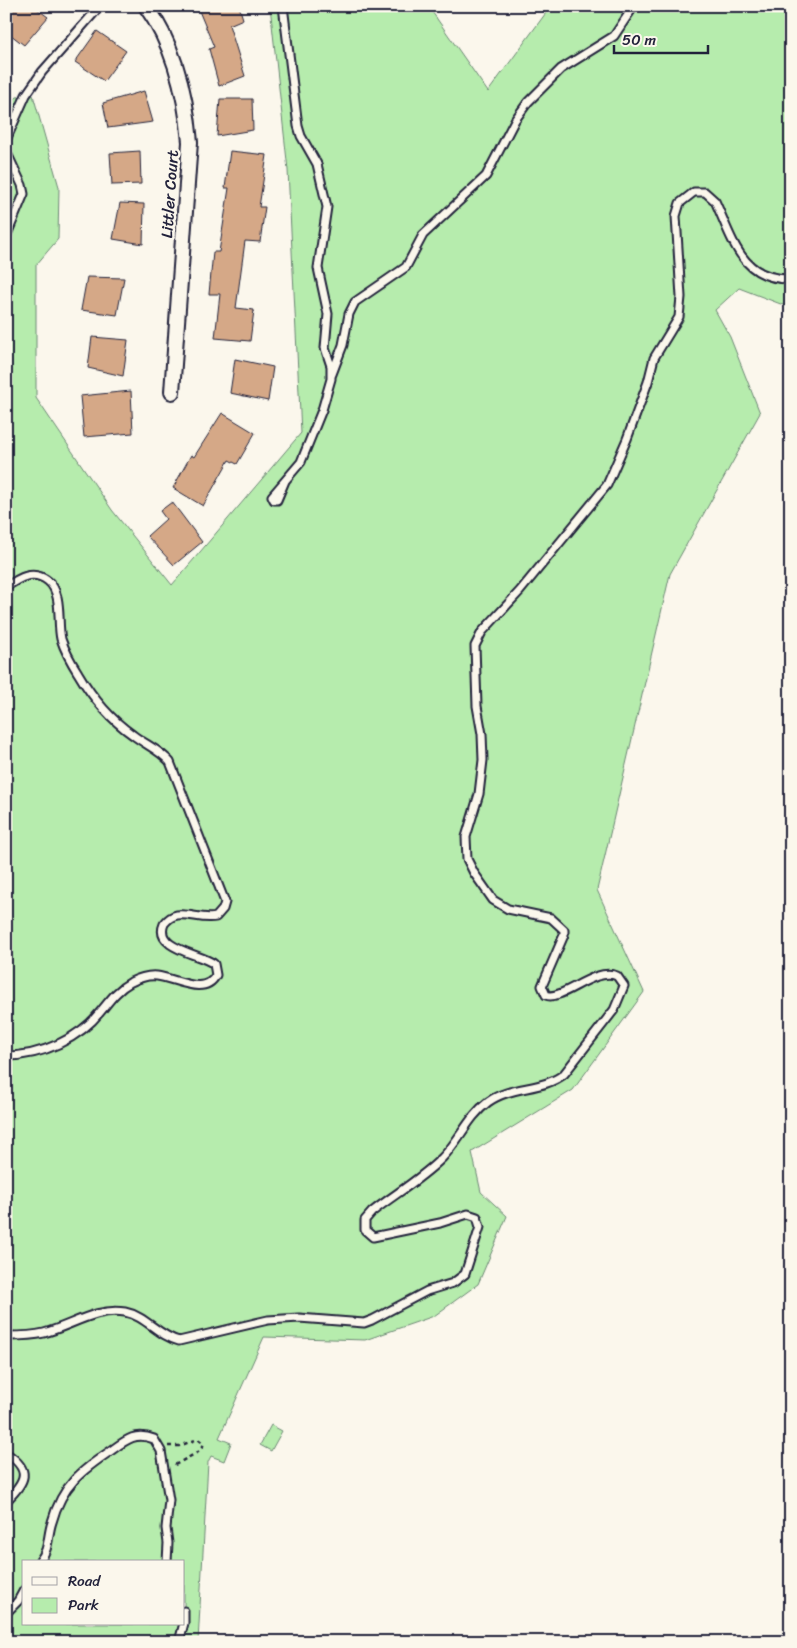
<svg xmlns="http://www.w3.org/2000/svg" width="797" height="1648" viewBox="0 0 797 1648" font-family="Sriracha,sans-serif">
	<rect width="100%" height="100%" fill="#fbf7ec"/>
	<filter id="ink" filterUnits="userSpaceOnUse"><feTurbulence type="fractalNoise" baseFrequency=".02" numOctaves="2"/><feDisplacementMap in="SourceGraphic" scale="10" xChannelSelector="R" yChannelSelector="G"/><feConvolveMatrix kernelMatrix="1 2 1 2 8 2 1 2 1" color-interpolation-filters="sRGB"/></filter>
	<g filter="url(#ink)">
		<g fill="#b6ecad" stroke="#6c8774" fill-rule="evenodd">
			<path d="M270,6H428L488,92L551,6H791V308L739,288L715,310L730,337L760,413L670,574L597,890L644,992L573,1090L472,1152L481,1192L507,1216L478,1284L434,1316L365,1340L264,1337L219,1438L231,1443L224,1461L211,1456L208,1462L198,1642H6V106L17,97L33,95L59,187L58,239L36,265V398L112,510L172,585L301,433L288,170ZM24,1562H184V1624H24Z"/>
			<path d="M271,1425L282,1431L271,1451L260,1445Z"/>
		</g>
		<g fill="#d5a887" stroke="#22223b">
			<path d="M6,6H33L48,17L24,45L6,31Z"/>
			<path d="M197,6H239L243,19L229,25L245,76L219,86L209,49L214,47Z"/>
			<path d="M97,31L126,51L104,81L75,62Z"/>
			<path d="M144,91L153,122L108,128L103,103Z"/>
			<path d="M220,99H252L253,130L217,136Z"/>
			<path d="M140,151L141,184L112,185L110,153Z"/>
			<path d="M230,151L267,155L259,207H265L260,242L245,241L236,308L254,310L250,341L215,338L220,294H209L213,252H219L229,188H225Z"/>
			<path d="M120,203L144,204L143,244L113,239Z"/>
			<path d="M87,277L124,278L117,315L81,310Z"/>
			<path d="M92,337L128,340L123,376L88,368Z"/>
			<path d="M235,359L273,367L268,401L230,393Z"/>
			<path d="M131,391L133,433L84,437L80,396Z"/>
			<path d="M222,413L255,433L237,464L229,460L203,506L173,488L191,455L194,457Z"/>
			<path d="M172,502L202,542L174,565L147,536L166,519L160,511Z"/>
		</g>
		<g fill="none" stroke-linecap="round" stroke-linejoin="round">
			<g stroke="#22223b" stroke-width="11">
				<g id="service">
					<path d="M283,6L298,126L301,136L317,164L327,207L318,268L328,314L325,348L331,366V379L322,410L301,462L272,496L274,500H277L285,481"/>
					<path d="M6,140L26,95L42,72L100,6"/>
					<path d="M6,151L22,185L24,194L6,237"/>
					<path d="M332,374L343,345L349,314L355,302L406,267L423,235L486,176L515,120L528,102L561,69L614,36L634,6"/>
					<path d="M6,587C19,578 33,569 48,581C63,593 57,622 61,639C65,651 71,662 78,673C92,697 110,719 133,735C146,745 160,750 170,762L225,902L223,909L216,917C203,920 189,913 177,915C172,916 167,920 164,924C153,949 202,954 214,964L216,975C205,997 175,978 157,976C148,975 139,978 131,982C118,989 110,1000 101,1011C79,1039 41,1056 6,1056"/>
					<path d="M6,1336C19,1336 32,1336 44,1333C71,1326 97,1307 125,1312C146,1316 158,1336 179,1341L268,1320L299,1318L364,1323L372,1320L427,1291L453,1283L465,1274L480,1227L477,1217L468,1214L440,1223L373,1237L365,1230V1220L372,1212C395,1194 421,1179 442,1158C460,1140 468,1117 488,1102C511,1085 543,1091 564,1074L614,1010L624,986L617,976C595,966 561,1002 546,995L542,986L564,935V930L551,918L508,909L493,900L474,873L467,859L466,837L479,794L483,760L482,734L477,706L475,646L482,632L520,591L607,485L627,439L648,382L654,358L679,317L681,297L676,216L680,203L694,192H705L715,201C733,240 741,280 791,279"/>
					<path d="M6,1453C32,1470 26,1482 6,1501"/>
					<path d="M39,1562C50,1549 47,1537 52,1522C62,1485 82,1470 112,1450C127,1439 136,1432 154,1439L161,1451L169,1500L166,1528L168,1543L167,1562"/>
					<path d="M6,1613L18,1601L24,1590"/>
					<path d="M179,1642L184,1623V1611"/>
				</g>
			</g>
			<g stroke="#22223b" stroke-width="18">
				<path id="minor" d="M146,6C174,45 186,96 190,142L172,392"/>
			</g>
			<path stroke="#22223b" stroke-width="2.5" stroke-dasharray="4 4" stroke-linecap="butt" d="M168,1446H179L198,1439L204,1444L200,1451L173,1466"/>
			<use href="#service" stroke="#fbf7ec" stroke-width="7"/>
			<use href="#minor" stroke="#fbf7ec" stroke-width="14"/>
		</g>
	</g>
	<g text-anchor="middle" stroke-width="5" stroke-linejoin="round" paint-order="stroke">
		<g font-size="16" fill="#22223b" stroke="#fbf7ec">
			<text transform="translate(169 194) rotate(-86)" y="6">Littler Court</text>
		</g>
	</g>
	<rect width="797" height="1648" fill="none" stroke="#fbf7ec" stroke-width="25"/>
	<rect x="12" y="12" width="772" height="1623" fill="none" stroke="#22223b" stroke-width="2" filter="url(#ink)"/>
	<rect x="22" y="1560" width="162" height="65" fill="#fbf7ec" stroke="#a4a2a5"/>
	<rect x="32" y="1577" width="25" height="8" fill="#fbf7ec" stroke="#a4a2a5"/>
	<text x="68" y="1586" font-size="15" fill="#22223b">Road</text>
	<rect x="32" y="1598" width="25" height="15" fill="#b6ecad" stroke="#a4a2a5"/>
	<text x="68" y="1610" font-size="15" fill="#22223b">Park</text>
	<path d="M614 45v8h94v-8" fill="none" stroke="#22223b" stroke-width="2.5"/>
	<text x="622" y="45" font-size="15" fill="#22223b" stroke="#fbf7ec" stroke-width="4" paint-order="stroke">50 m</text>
</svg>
